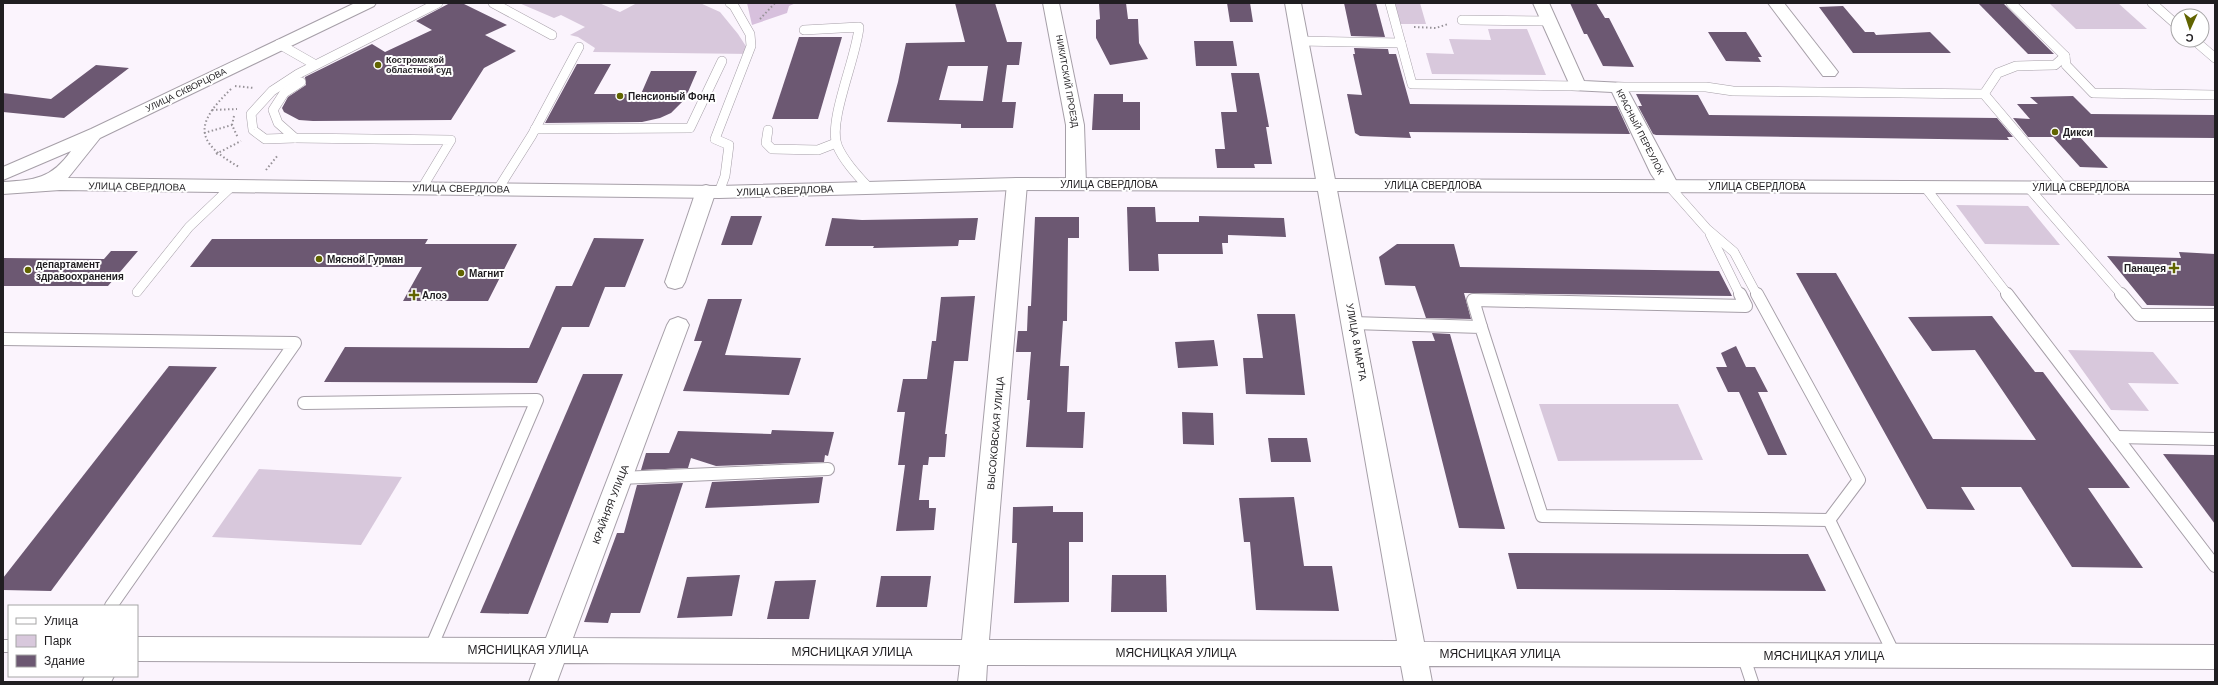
<svg xmlns="http://www.w3.org/2000/svg" width="2218" height="685" viewBox="0 0 2218 685" font-family="Arial,sans-serif">
	<rect width="100%" height="100%" fill="#fbf4fd"/>
	<g fill="#d8c8dc">
		<path d="M519,3H599L620,12L637,3H700L720,12L738,34L751,54L593,52L595,48L578,37L570,35L585,27L561,15L554,18Z"/>
		<path d="M1394,3H1420L1426,24H1399Z"/>
		<path d="M2049,3H2118L2147,29H2076Z"/>
		<path d="M1488,29H1527L1546,75L1432,74L1426,53L1454,54L1449,39L1491,40Z"/>
		<path d="M1956,205L2028,206L2060,245L1985,244Z"/>
		<path d="M2068,350L2153,352L2179,384L2128,383L2149,411L2111,410Z"/>
		<path d="M1539,404H1678L1703,460L1558,461Z"/>
		<path d="M259,469L402,477L361,545L212,537Z"/>
	</g>
	<path fill="#d7c0dd" d="M747,3H796L789,6L787,13L752,25Z"/>
	<g fill="#6c5872" fill-rule="evenodd">
		<path d="M450,3H462L507,25L485,35L516,51L484,68L451,120L313,121L299,120L284,112L282,108L288,97L306,85L305,77L372,44L385,52L432,30L416,21Z"/>
		<path d="M955,3H995L1007,42H1022L1019,65H1007L1002,102H1016L1013,128H961V124L887,122L898,82L906,43L965,42ZM948,66H988L983,101L939,100Z"/>
		<path d="M1099,3H1126L1128,19H1138L1139,43L1148,59L1110,65L1096,38V20L1100,19Z"/>
		<path d="M1227,3H1250L1253,22H1230Z"/>
		<path d="M1344,3H1376L1385,37L1351,36Z"/>
		<path d="M1570,3H1596L1605,18H1609L1634,67L1603,66L1587,34H1584Z"/>
		<path d="M1978,3H2003L2054,54H2028Z"/>
		<path d="M1843,6L1865,32H1874L1876,35L1930,32L1951,53H1853L1819,7Z"/>
		<path d="M1708,32H1746L1762,57H1758L1761,62L1726,61Z"/>
		<path d="M799,37H842L818,119H772Z"/>
		<path d="M1194,41H1233L1237,66H1196Z"/>
		<path d="M1354,48L1388,49L1389,54H1396L1410,104L1617,106L1630,134L1409,132L1411,138L1360,136L1355,133L1347,94L1362,95L1353,54H1355Z"/>
		<path d="M577,64H611L594,94H641L651,71H697L685,99L671,113L660,118L642,122L545,123Z"/>
		<path d="M96,65L129,68L64,118L3,112V93L51,99Z"/>
		<path d="M1231,73H1259L1269,127H1266L1272,164H1254L1255,168H1217L1215,149H1225L1221,112H1237Z"/>
		<path d="M1094,94H1123V102H1140V130H1092Z"/>
		<path d="M1636,94L1698,95L1709,115L1997,118L2013,137H2007L2009,140L1656,135L1653,134L1638,106H1642Z"/>
		<path d="M2073,96L2091,114L2215,115V138L2080,137L2108,168L2080,167L2053,137H2028L2013,118L2030,119L2017,104H2038L2030,97Z"/>
		<path d="M1127,207H1155L1156,222H1199V216L1284,218L1286,237L1228,235V243H1222L1223,254H1158L1159,271H1129Z"/>
		<path d="M731,216H762L752,245H721Z"/>
		<path d="M1035,217H1079V238H1068L1067,321H1063L1060,366H1069L1067,412H1085L1083,448L1026,447L1030,400H1027L1031,352H1016L1018,331H1027L1028,306H1031Z"/>
		<path d="M832,218L862,220L978,218L975,240H959L958,246L873,248L874,246H825Z"/>
		<path d="M594,238L644,239L625,287H605L589,327H562L537,383L324,382L345,347L529,348L556,286H572Z"/>
		<path d="M212,239H428L425,244H517L488,301H403L422,267H190Z"/>
		<path d="M1397,244H1454L1460,267L1719,271L1732,296L1464,293L1471,319L1426,318L1415,286L1385,285L1379,257Z"/>
		<path d="M111,251H138L108,286H3V258L104,259Z"/>
		<path d="M2179,252L2215,254V306L2147,305L2107,256L2181,258Z"/>
		<path d="M1796,273H1836L1933,439L2036,440L1975,350L1932,351L1908,317L1992,316L2035,372H2043L2130,488H2088L2143,568L2072,567L2021,487H1961L1975,510L1927,509Z"/>
		<path d="M975,296L968,361H954L945,434H947L945,457H929L928,465H923L919,500H929V508H936L934,530L896,531L905,465H898L905,412H897L903,379H927L932,341H936L941,297Z"/>
		<path d="M708,299H742L725,355L801,358L789,395L683,391L702,341H694Z"/>
		<path d="M1257,314H1295L1305,395L1246,394L1243,358H1263Z"/>
		<path d="M1432,333L1450,334L1505,529L1459,528L1412,341H1435Z"/>
		<path d="M1214,340L1218,366L1178,368L1175,342Z"/>
		<path d="M1736,346L1746,367H1755L1768,392H1758L1787,455H1768L1739,392H1728L1716,367H1727L1721,353Z"/>
		<path d="M169,366L217,367L51,591L3,590V578Z"/>
		<path d="M583,374H623L528,614L480,613Z"/>
		<path d="M1182,412L1213,413L1214,445L1183,444Z"/>
		<path d="M772,430L834,432L828,456L825,455L824,462L716,466L691,458L688,468L641,470L646,453H669L678,431L771,434Z"/>
		<path d="M1268,438H1307L1311,462H1271Z"/>
		<path d="M2163,454L2215,455V524Z"/>
		<path d="M823,477L819,503L705,508L712,482Z"/>
		<path d="M683,483L640,613H611L608,623L584,622L617,533H624L637,485Z"/>
		<path d="M1294,497L1304,566H1332L1339,611L1256,610L1250,542H1244L1239,498Z"/>
		<path d="M1053,506V512H1083V542H1069V602L1014,603L1017,543H1012L1013,507Z"/>
		<path d="M1508,553L1808,554L1826,591L1517,589Z"/>
		<path d="M740,575L732,616L677,618L687,577Z"/>
		<path d="M1112,575H1166L1167,612H1111Z"/>
		<path d="M881,576H931L927,607H876Z"/>
		<path d="M816,580L809,619H767L775,581Z"/>
	</g>
	<g fill="none" stroke-linecap="round" stroke-linejoin="round">
		<g stroke="#a69fa8" stroke-width="10">
			<g id="lane-far1">
				<path d="M493,3L552,35"/>
				<path d="M1390,3L1412,84L1578,86"/>
				<path d="M2011,3L2065,56L2066,65L2093,93L2215,95"/>
				<path d="M2152,3L2178,26"/>
				<path d="M1462,20L1549,21"/>
				<path d="M804,30L859,27C857,56 828,120 837,145C843,160 857,175 868,187"/>
				<path d="M2194,40L2215,58"/>
				<path d="M1300,41L1401,43"/>
				<path d="M279,44L314,64"/>
				<path d="M301,82L284,93L273,110L278,123L295,138L451,140L422,188"/>
				<path d="M1618,87H1706L1733,91L1984,94L2063,187"/>
				<path d="M1984,94L1998,73L2016,66L2055,65L2065,56"/>
				<path d="M535,129L690,128L722,61"/>
				<path d="M768,130L766,143L772,149L818,150L836,143"/>
				<path d="M295,138L265,139L253,130L251,114L272,91L298,74L438,3"/>
				<path d="M1669,186L1707,229L1734,252L1757,295"/>
				<path d="M1925,187L2008,295"/>
				<path d="M2028,187L2122,295"/>
				<path d="M498,189L532,135L579,47"/>
				<path d="M719,192L725,176L729,145L715,139L751,46L750,34L734,6L730,3"/>
				<path d="M1710,234L1740,295"/>
				<path d="M137,292L189,227L230,188"/>
			</g>
		</g>
		<g stroke="#a69fa8" stroke-width="14">
			<g id="lane">
				<path d="M1757,294L1859,480L1829,520L1895,656"/>
				<path d="M2007,294L2215,566"/>
				<path d="M2121,294L2139,315H2215"/>
				<path d="M1353,323L1481,327L1542,516L1829,520"/>
				<path d="M1481,327L1473,300L1746,306L1740,294"/>
				<path d="M3,339L295,343L111,606"/>
				<path d="M304,403L537,400L430,650"/>
				<path d="M2116,437L2215,439"/>
				<path d="M620,478L828,469"/>
				<path d="M3,646H9"/>
				<path d="M1743,655L1752,682"/>
			</g>
		</g>
		<g stroke="#a69fa8" stroke-width="2">
			<g id="street">
				<path d="M1043,3H1059L1084,125L1086,184L1083,188L1076,190L1069,188L1066,184V125Z"/>
				<path d="M1285,3H1301L1424,642L2215,645V669L1429,666L1432,682H1404L1401,666L987,665L986,682H958L960,665L564,663L557,682H529L536,663L137,661V637L546,638L667,325L670,320L678,317L686,320L689,325L573,638L962,640L1007,184L1010,180L1017,178L1024,180L1027,184L989,640L1397,641Z"/>
				<path d="M1533,3H1549L1584,81L1624,83L1679,186L1676,190L1669,192L1662,190L1651,174L1612,92L1572,90Z"/>
				<path d="M1768,3H1784L1835,68L1838,72L1835,76H1823Z"/>
				<path d="M706,185L713,187L716,191L685,282L682,287L675,289L668,287L665,282L696,191L699,187Z"/>
				<path d="M85,676H114L111,682H82Z"/>
			</g>
		</g>
		<g stroke="#a69fa8" stroke-width="2">
			<path id="secondary" d="M355,3H376L374,6L100,138L68,178L719,186L1017,178L2215,182V194L1017,190L719,198L60,190L3,194V182C35,180 51,179 71,151L3,180V167L91,129Z"/>
		</g>
		<g stroke="#979298" stroke-width="2" stroke-dasharray="1.5 2.5" stroke-linecap="butt">
			<path d="M760,19L775,3"/>
			<path d="M1414,27L1436,28L1448,24"/>
			<path d="M235,86L254,88"/>
			<path d="M231,89C195,124 194,141 239,167"/>
			<path d="M212,110L237,109"/>
			<path d="M234,116L232,125L238,138"/>
			<path d="M204,133L232,125"/>
			<path d="M216,154L241,141"/>
			<path d="M266,170L278,155"/>
		</g>
		<use href="#lane-far1" stroke="#fff" stroke-width="9"/>
		<use href="#lane" stroke="#fff" stroke-width="12"/>
		<use href="#street" fill="#fff" fill-rule="evenodd"/>
		<use href="#secondary" fill="#fff" fill-rule="evenodd"/>
	</g>
	<g fill="#616400" stroke="#fff" stroke-width="1.5">
		<circle cx="378" cy="65" r="4"/>
		<circle cx="620" cy="96" r="4"/>
		<circle cx="2055" cy="132" r="4"/>
		<circle cx="319" cy="259" r="4"/>
		<path d="M2172 262h4v4h4v4h-4v4h-4v-4h-4v-4h4z"/>
		<circle cx="28" cy="270" r="4"/>
		<circle cx="461" cy="273" r="4"/>
		<path d="M412 289h4v4h4v4h-4v4h-4v-4h-4v-4h4z"/>
	</g>
	<g text-anchor="middle" stroke-width="4" stroke-linejoin="round" paint-order="stroke">
		<g font-size="9" font-weight="bold" fill="#201e21" stroke="#fff" text-anchor="start">
			<text x="386" y="63">Костромской<tspan x="386" dy="10">областной суд</tspan></text>
		</g>
		<g font-size="9" fill="#201e21" stroke="#fff">
			<text transform="translate(1067 81) rotate(80)" y="3">НИКИТСКИЙ ПРОЕЗД</text>
			<text transform="translate(186 90) rotate(-26)" y="3">УЛИЦА СКВОРЦОВА</text>
			<text transform="translate(1640 132) rotate(63)" y="3">КРАСНЫЙ ПЕРЕУЛОК</text>
		</g>
		<g font-size="10" font-weight="bold" fill="#201e21" stroke="#fff" text-anchor="start">
			<text x="628" y="100">Пенсионый Фонд</text>
			<text x="2063" y="136">Дикси</text>
			<text x="327" y="263">Мясной Гурман</text>
			<text x="36" y="268">департамент<tspan x="36" dy="12">здравоохранения</tspan></text>
			<text x="2166" y="272" text-anchor="end">Панацея</text>
			<text x="469" y="277">Магнит</text>
			<text x="422" y="299">Алоэ</text>
		</g>
		<g font-size="10" fill="#201e21" stroke="#fff">
			<text x="1109" y="188">УЛИЦА СВЕРДЛОВА</text>
			<text x="1433" y="189">УЛИЦА СВЕРДЛОВА</text>
			<text transform="translate(137 186) rotate(1)" y="4">УЛИЦА СВЕРДЛОВА</text>
			<text x="1757" y="190">УЛИЦА СВЕРДЛОВА</text>
			<text x="2081" y="191">УЛИЦА СВЕРДЛОВА</text>
			<text transform="translate(461 188) rotate(1)" y="4">УЛИЦА СВЕРДЛОВА</text>
			<text transform="translate(785 190) rotate(-2)" y="4">УЛИЦА СВЕРДЛОВА</text>
			<text transform="translate(1357 342) rotate(80)" y="4">УЛИЦА 8 МАРТА</text>
			<text transform="translate(995 433) rotate(-85)" y="4">ВЫСОКОВСКАЯ УЛИЦА</text>
			<text transform="translate(610 504) rotate(-69)" y="4">КРАЙНЯЯ УЛИЦА</text>
		</g>
		<g font-size="12" fill="#201e21" stroke="#fff">
			<text x="528" y="654">МЯСНИЦКАЯ УЛИЦА</text>
			<text x="852" y="656">МЯСНИЦКАЯ УЛИЦА</text>
			<text x="1176" y="657">МЯСНИЦКАЯ УЛИЦА</text>
			<text x="1500" y="658">МЯСНИЦКАЯ УЛИЦА</text>
			<text x="1824" y="660">МЯСНИЦКАЯ УЛИЦА</text>
		</g>
	</g>
	<rect width="2218" height="685" fill="none" stroke="#201e21" stroke-width="8"/>
	<rect x="8" y="605" width="130" height="72" fill="#ffffff" stroke="#a6a5a6"/>
	<rect x="16" y="618" width="20" height="6" fill="#ffffff" stroke="#a6a5a6"/>
	<text x="44" y="625" font-size="12" fill="#201e21">Улица</text>
	<rect x="16" y="635" width="20" height="12" fill="#d8c8dc" stroke="#a6a5a6"/>
	<text x="44" y="645" font-size="12" fill="#201e21">Парк</text>
	<rect x="16" y="655" width="20" height="12" fill="#6c5872" stroke="#a6a5a6"/>
	<text x="44" y="665" font-size="12" fill="#201e21">Здание</text>
	<g transform="translate(2190 28) rotate(183)"><circle r="19" fill="#ffffff" stroke="#a6a5a6"/>
	<path d="M0-3L7 15L0 10L-7 15Z" fill="#616400"/>
	<text y="-6" font-size="11" font-weight="bold" text-anchor="middle" fill="#201e21">С</text>
	</g>
</svg>
